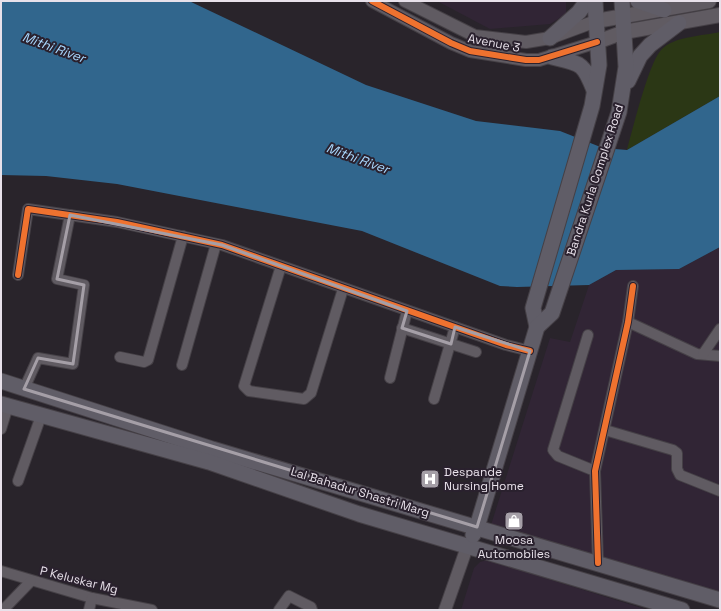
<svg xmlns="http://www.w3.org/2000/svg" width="721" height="611" viewBox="0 0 721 611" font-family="'Space Grotesk',sans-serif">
	<rect width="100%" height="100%" fill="#29242b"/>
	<g fill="#312535">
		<path d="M437,1H566V14L550,24L490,29Z"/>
		<path d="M720,247V598L491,525L550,338L570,342L589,285L616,270L679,269Z"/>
		<path d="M487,560L648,610H461L474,568L480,562Z"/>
	</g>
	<path fill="#2b3715" d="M720,32V96L627,150C633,129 649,61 662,49C675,36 703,36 720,32Z"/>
	<path fill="#31668d" d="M1,1H189L366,85L476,121L560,131L603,148L627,150L720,96V247L679,269L616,270L589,285L517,287L500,286L362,231L117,184L46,176L1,175Z"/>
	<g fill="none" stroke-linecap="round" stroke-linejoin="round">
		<g stroke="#454046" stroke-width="12">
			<g id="minor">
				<path d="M281,266L244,386L249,391L304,399L311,393L343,289"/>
				<path d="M18,275L28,209L117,222L222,245L506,345L530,351"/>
				<path d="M628,322L697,354L720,356"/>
				<path d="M402,328L476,352"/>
				<path d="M588,335L553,450L558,456L595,471"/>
				<path d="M703,354L720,329"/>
				<path d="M120,357L144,362L148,360L183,236"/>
				<path d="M182,365L216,244"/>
				<path d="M390,378L407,311"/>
				<path d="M24,389L38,358L73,364L84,285L57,279L70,215"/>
				<path d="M434,399L455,327"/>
				<path d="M1,429L8,406"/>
				<path d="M605,430L673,450L677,453V469L680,475L720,491"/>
				<path d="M18,481L41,416"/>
				<path d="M598,563L595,471L628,322L633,286"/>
				<path d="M1,571L92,598L152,610"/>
				<path d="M3,610L31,581"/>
				<path d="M89,610L92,598"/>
				<path d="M279,610L289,596L311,607L312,610"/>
			</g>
		</g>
		<g stroke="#454046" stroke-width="14">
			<g id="tertiary">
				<path d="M372,1L451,43L470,51L526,60H539L597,42"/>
				<path d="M405,1L475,36L526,42L550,38L596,21"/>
				<path d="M445,610L467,547"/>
			</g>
		</g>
		<g stroke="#454046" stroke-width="16">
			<g id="secondary">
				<path d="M596,21L709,1"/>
				<path d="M597,42L624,32L720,15"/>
			</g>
		</g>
		<g stroke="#454046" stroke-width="17">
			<g id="primary">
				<path d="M638,1L664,10"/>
				<path d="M550,38L579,12L587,1"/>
				<path d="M552,57C581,64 583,62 594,90"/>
				<path d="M628,81L640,56L650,45L679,23"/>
				<path d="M537,327L533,308L592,106L599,65L595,1"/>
				<path d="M1,381L212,449L720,600"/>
				<path d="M1,404L209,462L359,514L682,610"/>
				<path d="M473,535L477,527L537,327L552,313L619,112L626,67L622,1"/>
			</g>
		</g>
		<use href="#minor" stroke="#605b62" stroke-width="10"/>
		<use href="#tertiary" stroke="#605b62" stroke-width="12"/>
		<use href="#secondary" stroke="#605b62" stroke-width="14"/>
		<use href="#primary" stroke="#605d67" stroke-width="15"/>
		<g stroke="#2a212e" stroke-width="8">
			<g id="cycleway">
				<path d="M372,1L451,43L470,51L526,60H539L597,42"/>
				<path d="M18,275L28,209L117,222L222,245L506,345L530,351"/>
				<path d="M598,563L595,471L628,322L633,286"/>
			</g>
		</g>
		<use href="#cycleway" stroke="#ef722f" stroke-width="6"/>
	</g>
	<path fill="none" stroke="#a59fa7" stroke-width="3" stroke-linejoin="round" d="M70,215L222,245L407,311L402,328L451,344L455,327L530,351L477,527L24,389L38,358L73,364L84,285L57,279Z"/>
	<defs>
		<g id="hospital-square" transform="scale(1)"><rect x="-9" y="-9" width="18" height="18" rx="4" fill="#a59fa7" stroke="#2a212e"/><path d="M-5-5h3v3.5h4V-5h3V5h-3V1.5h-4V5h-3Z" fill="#fff"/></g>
		<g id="shop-square" transform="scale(1)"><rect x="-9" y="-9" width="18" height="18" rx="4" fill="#a59fa7" stroke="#2a212e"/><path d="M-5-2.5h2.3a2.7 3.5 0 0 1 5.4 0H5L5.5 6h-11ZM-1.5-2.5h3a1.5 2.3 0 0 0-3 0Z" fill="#fff"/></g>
	</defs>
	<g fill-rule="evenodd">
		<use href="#hospital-square" x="430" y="479"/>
		<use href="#shop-square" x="514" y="521"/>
	</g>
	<g text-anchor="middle" stroke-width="4" stroke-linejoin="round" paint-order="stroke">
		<g font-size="12" fill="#e8e1ea" stroke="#2a212e">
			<text transform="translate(494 43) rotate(11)" y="4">Avenue 3</text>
			<text transform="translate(595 180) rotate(-72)" y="4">Bandra Kurla Complex Road</text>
			<text transform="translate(360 492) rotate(17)" y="4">Lal Bahadur Shastri Marg</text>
			<text transform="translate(79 580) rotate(14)" y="4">P Keluskar Mg</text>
		</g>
		<g font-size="12" fill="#e8e1ea" stroke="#2a212e" text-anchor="start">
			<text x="444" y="476">Despande<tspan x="444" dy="14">Nursing Home</tspan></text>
			<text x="514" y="544" text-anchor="middle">Moosa<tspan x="514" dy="14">Automobiles</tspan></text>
		</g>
		<g font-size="13" font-style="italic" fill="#a9d8fe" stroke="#2a212e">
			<text transform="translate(54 47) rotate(20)" y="5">Mithi River</text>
			<text transform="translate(358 158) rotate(20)" y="5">Mithi River</text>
		</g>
	</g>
	<rect width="721" height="611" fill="none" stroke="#e8e1ea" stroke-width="4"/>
</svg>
